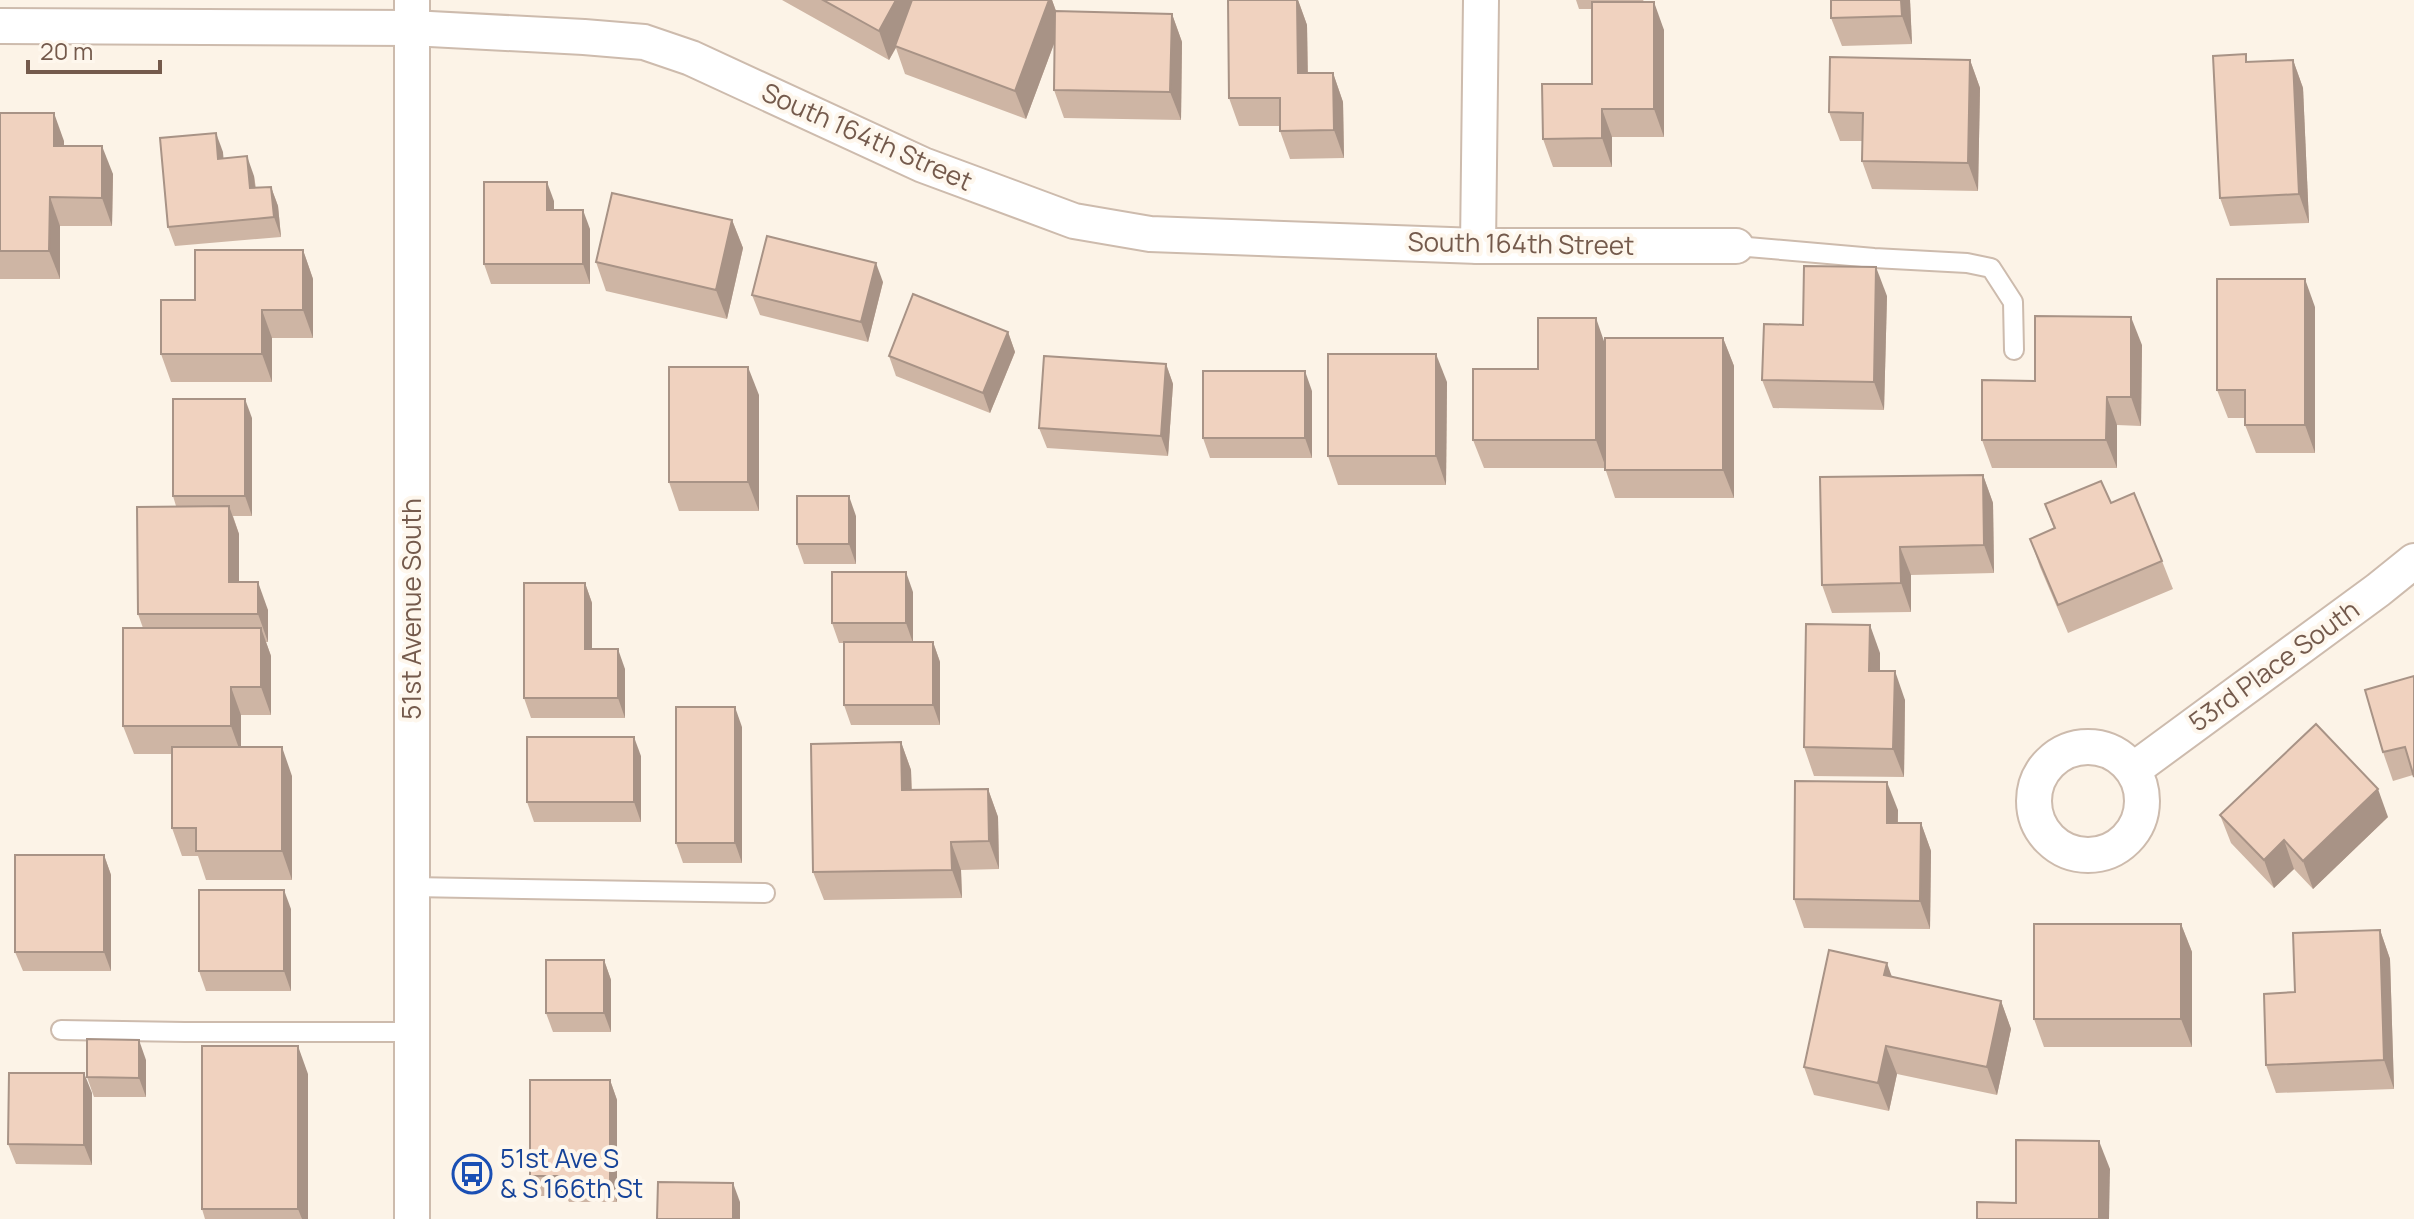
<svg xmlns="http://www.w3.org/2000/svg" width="2414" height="1219" viewBox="0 0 2414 1219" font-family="Manrope,sans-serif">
	<rect width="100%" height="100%" fill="#fcf3e7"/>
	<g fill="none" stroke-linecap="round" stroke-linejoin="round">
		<g stroke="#cdbbad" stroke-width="22">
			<g id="lane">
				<path d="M1736,246L1874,258L1967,263L1991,268L2013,302L2014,350"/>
				<path d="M412,887L765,893"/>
				<path d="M61,1030L185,1032H412"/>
			</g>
		</g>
		<g stroke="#cdbbad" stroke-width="38">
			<g id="street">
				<path d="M412,0V1219"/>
				<path d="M0,26L411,28L584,37L644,42L691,58L923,165L1074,221L1150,234L1478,246H1736"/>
				<path d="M1478,246L1481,0"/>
				<circle cx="2088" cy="801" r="54"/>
				<path d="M2133,770L2378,590L2414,561"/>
			</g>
		</g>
		<use href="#lane" stroke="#fff" stroke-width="18"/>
		<use href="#street" stroke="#fff" stroke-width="34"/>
	</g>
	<g fill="#ceb5a4">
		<path d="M782,0H1052L1056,11L1172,14L1182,42L1181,120L1064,118L1054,90L1055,41L1026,119L905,74L896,48L889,60Z"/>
		<path d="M1228,0H1298L1307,25L1308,73H1333L1343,102L1344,158L1290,159L1280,131V126H1239L1229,98Z"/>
		<path d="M1576,0H1643L1664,30V137H1612V167H1553L1543,139L1592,84V9H1579Z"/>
		<path d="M1910,0L1912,44L1842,46L1831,18Z"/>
		<path d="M1970,60L1980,88L1978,191L1872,189L1862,161V141H1840L1829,112Z"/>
		<path d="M2293,60L2303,88L2309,223L2230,226L2220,198L2249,62Z"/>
		<path d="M0,113L64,141V146L113,174L112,226H60V279H0Z"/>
		<path d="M223,152V159L254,176L256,188L271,187L278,206L281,237L175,246L168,227Z"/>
		<path d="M554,201V210L590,229V284H491L484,264Z"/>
		<path d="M732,220L743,248L727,319L606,291L596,262Z"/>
		<path d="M303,250L313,279V338H272V382H171L161,354L195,300Z"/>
		<path d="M883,282L868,342L760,315L752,295Z"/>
		<path d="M1887,296L1884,410L1773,408L1762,380Z"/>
		<path d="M2315,307V453H2256L2245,425V418H2228L2217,390Z"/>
		<path d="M1008,332L1015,352L990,413L896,376L889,356Z"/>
		<path d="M1723,338L1734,366V498H1615L1605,468H1484L1473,440L1538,369L1605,345Z"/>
		<path d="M2142,345L2141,426L2117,425V468H1992L1982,440L2035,381Z"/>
		<path d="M1166,364L1173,384L1168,456L1047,448L1039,428Z"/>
		<path d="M1447,382L1446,485H1338L1328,456Z"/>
		<path d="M1312,391V458H1210L1203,438Z"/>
		<path d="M759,395V511H679L669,482Z"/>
		<path d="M252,418V516H233L239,534V582L268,610V642H266L271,656V715H241V747L292,776V880H206L198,856H182L172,828V754H134L123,726L143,628L138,614L176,506L173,496Z"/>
		<path d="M1983,475L1993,503L1994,573L1911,575V612L1832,613L1822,585Z"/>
		<path d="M2111,503L2162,561L2173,589L2068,633L2040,567L2030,539L2054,529L2045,504Z"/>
		<path d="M856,516V564H804L797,544Z"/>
		<path d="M585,583L592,603V649L625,669V718H531L524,698Z"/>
		<path d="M913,592V642H933L940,662V725H851L844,705V643H839L832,623Z"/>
		<path d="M1880,653V671L1905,700L1904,777L1814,776L1804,747Z"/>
		<path d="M2414,676L2413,775L2393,781L2383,752Z"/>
		<path d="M742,727V863H683L676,843Z"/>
		<path d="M901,742L911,770L912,790L988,789L998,817L999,869L961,870L962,898L824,900L813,872Z"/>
		<path d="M641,756V822H534L527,802Z"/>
		<path d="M1898,810V823H1921L1931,851L1930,929L1804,928L1794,899Z"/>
		<path d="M2220,815L2388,817L2313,889L2294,869L2274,888L2231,843Z"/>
		<path d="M104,855L111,875V971H23L15,952Z"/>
		<path d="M291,909V991H206L199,971Z"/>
		<path d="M2181,924L2192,952V1047H2044L2034,1019Z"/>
		<path d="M2380,930L2390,959L2394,1089L2276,1093L2266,1065L2295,992Z"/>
		<path d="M604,960L611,980V1032H553L546,1013Z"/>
		<path d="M1892,977L2001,1001L2011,1029L1997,1095L1897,1074L1889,1111L1814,1095L1804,1067Z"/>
		<path d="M146,1060V1097H94L87,1077Z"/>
		<path d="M308,1074V1219H205L202,1209Z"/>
		<path d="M610,1080L617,1100V1202H569L566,1196H537L530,1176Z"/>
		<path d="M92,1093V1165L16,1164L8,1144Z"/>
	</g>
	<g fill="#a89386">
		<path d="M896,0H922L889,60L879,31Z"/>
		<path d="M1049,0H1052L1061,25L1026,119L1015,91Z"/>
		<path d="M1297,0H1298L1307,25L1308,102L1298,73Z"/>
		<path d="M1901,0H1910L1912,44L1902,16Z"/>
		<path d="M1654,2L1664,30V137L1654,109Z"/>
		<path d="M1172,14L1182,42L1181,120L1170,92Z"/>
		<path d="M1970,60L1980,88L1978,191L1968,163Z"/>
		<path d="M2293,60L2303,88L2309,223L2299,194Z"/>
		<path d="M1333,73L1343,102L1344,158L1334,130Z"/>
		<path d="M1602,109L1612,137V167L1602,138Z"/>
		<path d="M54,113L64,141V174L54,146Z"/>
		<path d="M216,133L223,152L225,179L218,159Z"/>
		<path d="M102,146L113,174L112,226L102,198Z"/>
		<path d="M247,156L254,176L257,208L250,188Z"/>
		<path d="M547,182L554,201V229L547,210Z"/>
		<path d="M271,187L278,206L281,237L274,217Z"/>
		<path d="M50,197L60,226V279L49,251Z"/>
		<path d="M583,210L590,229V284L583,264Z"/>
		<path d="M732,220L743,248L727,319L716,290Z"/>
		<path d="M303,250L313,279V338L303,310Z"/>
		<path d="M876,263L883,282L868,342L861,322Z"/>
		<path d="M1876,267L1887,296L1884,410L1874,382Z"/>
		<path d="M2305,279L2315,307V453L2305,425Z"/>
		<path d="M262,310L272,338V382L262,354Z"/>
		<path d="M2131,317L2142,345L2141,426L2131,397Z"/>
		<path d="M1596,318L1606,347V468L1596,440Z"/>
		<path d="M1008,332L1015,352L990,413L983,393Z"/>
		<path d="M1723,338L1734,366V498L1723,470Z"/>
		<path d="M1436,354L1447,382L1446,485L1436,456Z"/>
		<path d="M1166,364L1173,384L1168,456L1161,436Z"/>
		<path d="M748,367L759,395V511L748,482Z"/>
		<path d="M1305,371L1312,391V458L1305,438Z"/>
		<path d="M2107,397L2117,425V468L2106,440Z"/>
		<path d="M245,399L252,418V516L245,496Z"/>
		<path d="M1983,475L1993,503L1994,573L1984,545Z"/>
		<path d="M849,496L856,516V564L849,544Z"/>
		<path d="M229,506L239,534V610L229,582Z"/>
		<path d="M1900,547L1911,575V612L1901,583Z"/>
		<path d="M906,572L913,592V643L906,623Z"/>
		<path d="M258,582L268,610V642L258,614Z"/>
		<path d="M585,583L592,603V669L585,649Z"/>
		<path d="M1870,625L1880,653V699L1869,671Z"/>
		<path d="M261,628L271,656V715L261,687Z"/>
		<path d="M933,642L940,662V725L933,705Z"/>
		<path d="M618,649L625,669V718L618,698Z"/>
		<path d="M1895,671L1905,700L1904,777L1893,749Z"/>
		<path d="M231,687L241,715V754L231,726Z"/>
		<path d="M735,707L742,727V863L735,843Z"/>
		<path d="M634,737L641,756V822L634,802Z"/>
		<path d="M901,742L911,770L912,818L902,790Z"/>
		<path d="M282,747L292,776V880L282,851Z"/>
		<path d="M1887,782L1898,810L1897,851L1887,823Z"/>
		<path d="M988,789L998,817L999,869L989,841Z"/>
		<path d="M2378,789L2388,817L2313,889L2303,861Z"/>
		<path d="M1921,823L1931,851L1930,929L1920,901Z"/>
		<path d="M2284,840L2294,869L2274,888L2264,860Z"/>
		<path d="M951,842L961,870L962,898L952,870Z"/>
		<path d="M104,855L111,875V971L104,952Z"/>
		<path d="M284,890L291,909V991L284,971Z"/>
		<path d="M2181,924L2192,952V1047L2181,1019Z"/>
		<path d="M2380,930L2390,959L2394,1089L2384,1060Z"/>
		<path d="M604,960L611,980V1032L604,1013Z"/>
		<path d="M1887,963L1897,991L1884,975Z"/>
		<path d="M2001,1001L2011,1029L1997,1095L1987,1067Z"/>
		<path d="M139,1040L146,1060V1097L139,1078Z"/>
		<path d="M298,1046L308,1074V1219H302L298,1209Z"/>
		<path d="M1886,1046L1897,1074L1889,1111L1878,1083Z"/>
		<path d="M84,1073L92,1093V1165L84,1145Z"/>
		<path d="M610,1080L617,1100V1202L610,1183Z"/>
		<path d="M2099,1141L2110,1169L2109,1219H2099Z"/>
		<path d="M733,1183L740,1202V1219H733Z"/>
	</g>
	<g fill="#f0d2bf" stroke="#a89386" stroke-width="2">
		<path d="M823,0H896L879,31Z"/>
		<path d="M912,0H1049L1015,91L895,46Z"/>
		<path d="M1228,0H1297L1298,73H1333L1334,130L1280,131V98H1229Z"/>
		<path d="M1831,0H1901L1902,16L1831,18Z"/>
		<path d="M1592,2H1654V109H1602V138L1543,139L1542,84H1592Z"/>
		<path d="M1055,11L1172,14L1170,92L1054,90Z"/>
		<path d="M2246,54V62L2293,60L2299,194L2220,198L2213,56Z"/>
		<path d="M1830,57L1970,60L1968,163L1862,161L1863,113L1829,112Z"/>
		<path d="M0,113H54V146H102V198L50,197L49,251H0Z"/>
		<path d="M216,133L218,159L247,156L250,188L271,187L274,217L168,227L160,138Z"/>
		<path d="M484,182H547V210H583V264H484Z"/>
		<path d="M612,193L732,220L716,290L596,262Z"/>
		<path d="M767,236L876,263L861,322L752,295Z"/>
		<path d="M195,250H303V310H262V354H161V300H195Z"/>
		<path d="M1804,266L1876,267L1874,382L1762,380L1764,324L1803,325Z"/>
		<path d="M2217,279H2305V425H2245V390H2217Z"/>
		<path d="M913,294L1008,332L983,393L889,356Z"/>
		<path d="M2035,316L2131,317V397H2107L2106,440H1982V380L2035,381Z"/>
		<path d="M1538,318H1596V440H1473V369H1538Z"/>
		<rect x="1605" y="338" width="118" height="132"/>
		<rect x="1328" y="354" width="108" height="102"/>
		<path d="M1044,356L1166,364L1161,436L1039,428Z"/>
		<rect x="669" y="367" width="79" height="115"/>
		<rect x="1203" y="371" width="102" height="67"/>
		<rect x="173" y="399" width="72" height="97"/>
		<path d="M1983,475L1984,545L1900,547L1901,583L1822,585L1820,477Z"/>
		<path d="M2101,481L2111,503L2134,493L2162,561L2058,605L2030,539L2055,528L2045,504Z"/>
		<rect x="797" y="496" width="52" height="48"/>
		<path d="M229,506V582H258V614H138L137,507Z"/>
		<rect x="832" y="572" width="74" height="51"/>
		<path d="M524,583H585V649H618V698H524Z"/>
		<path d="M1806,624L1870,625L1869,671H1895L1893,749L1804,747Z"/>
		<path d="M123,628H261V687H231V726H123Z"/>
		<rect x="844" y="642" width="89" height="63"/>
		<path d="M2414,676V777L2405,747L2383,752L2365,690Z"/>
		<rect x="676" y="707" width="59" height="136"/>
		<path d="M2316,724L2378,789L2303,861L2284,840L2264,860L2220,815Z"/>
		<rect x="527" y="737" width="107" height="65"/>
		<path d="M901,742L902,790L988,789L989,841L951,842L952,870L813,872L811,744Z"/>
		<path d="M172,747H282V851H196V828H172Z"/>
		<path d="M1795,781L1887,782V823H1921L1920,901L1794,899Z"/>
		<rect x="15" y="855" width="89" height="97"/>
		<rect x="199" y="890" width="85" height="81"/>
		<rect x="2034" y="924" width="147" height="95"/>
		<path d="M2380,930L2384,1060L2266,1065L2264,994L2295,992L2293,933Z"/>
		<path d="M1829,950L1887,963L1884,975L2001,1001L1987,1067L1886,1046L1878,1083L1804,1067Z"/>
		<rect x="546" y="960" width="58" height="53"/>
		<path d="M87,1039L139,1040V1078L87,1077Z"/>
		<rect x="202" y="1046" width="96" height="163"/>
		<path d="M9,1073H84V1145L8,1144Z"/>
		<path d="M530,1080H610V1183H562V1176H530Z"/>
		<path d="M2016,1140L2099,1141V1219H1977V1202L2016,1203Z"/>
		<path d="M658,1182L733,1183V1219H657Z"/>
	</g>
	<defs>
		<g id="bus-ring" transform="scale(2)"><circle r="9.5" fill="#fef7ed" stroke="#1a4fb4" stroke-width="1.5"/><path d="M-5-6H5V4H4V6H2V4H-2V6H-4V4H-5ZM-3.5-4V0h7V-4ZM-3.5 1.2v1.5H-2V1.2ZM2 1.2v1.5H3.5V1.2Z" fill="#1a4fb4"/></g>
	</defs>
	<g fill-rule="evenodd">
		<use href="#bus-ring" x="472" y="1174"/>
	</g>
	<g text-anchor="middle" stroke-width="8" stroke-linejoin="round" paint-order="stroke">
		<g font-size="26" fill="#745a4c" stroke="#fef7ed">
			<text transform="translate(867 137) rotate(24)" y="9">South 164th Street</text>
			<text transform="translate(1521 244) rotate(1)" y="9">South 164th Street</text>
			<text transform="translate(412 609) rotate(-90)" y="9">51st Avenue South</text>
			<text transform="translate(2274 666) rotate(-36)" y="9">53rd Place South</text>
		</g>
		<g font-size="26" fill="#164399" stroke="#fef7ed" text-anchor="start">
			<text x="500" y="1168">51st Ave S<tspan x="500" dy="30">&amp; S 166th St</tspan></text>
		</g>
	</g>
	<path d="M28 60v12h132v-12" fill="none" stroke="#745a4c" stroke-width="4"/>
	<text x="40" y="60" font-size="24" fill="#745a4c" stroke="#fef7ed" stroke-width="6" paint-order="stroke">20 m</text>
</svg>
